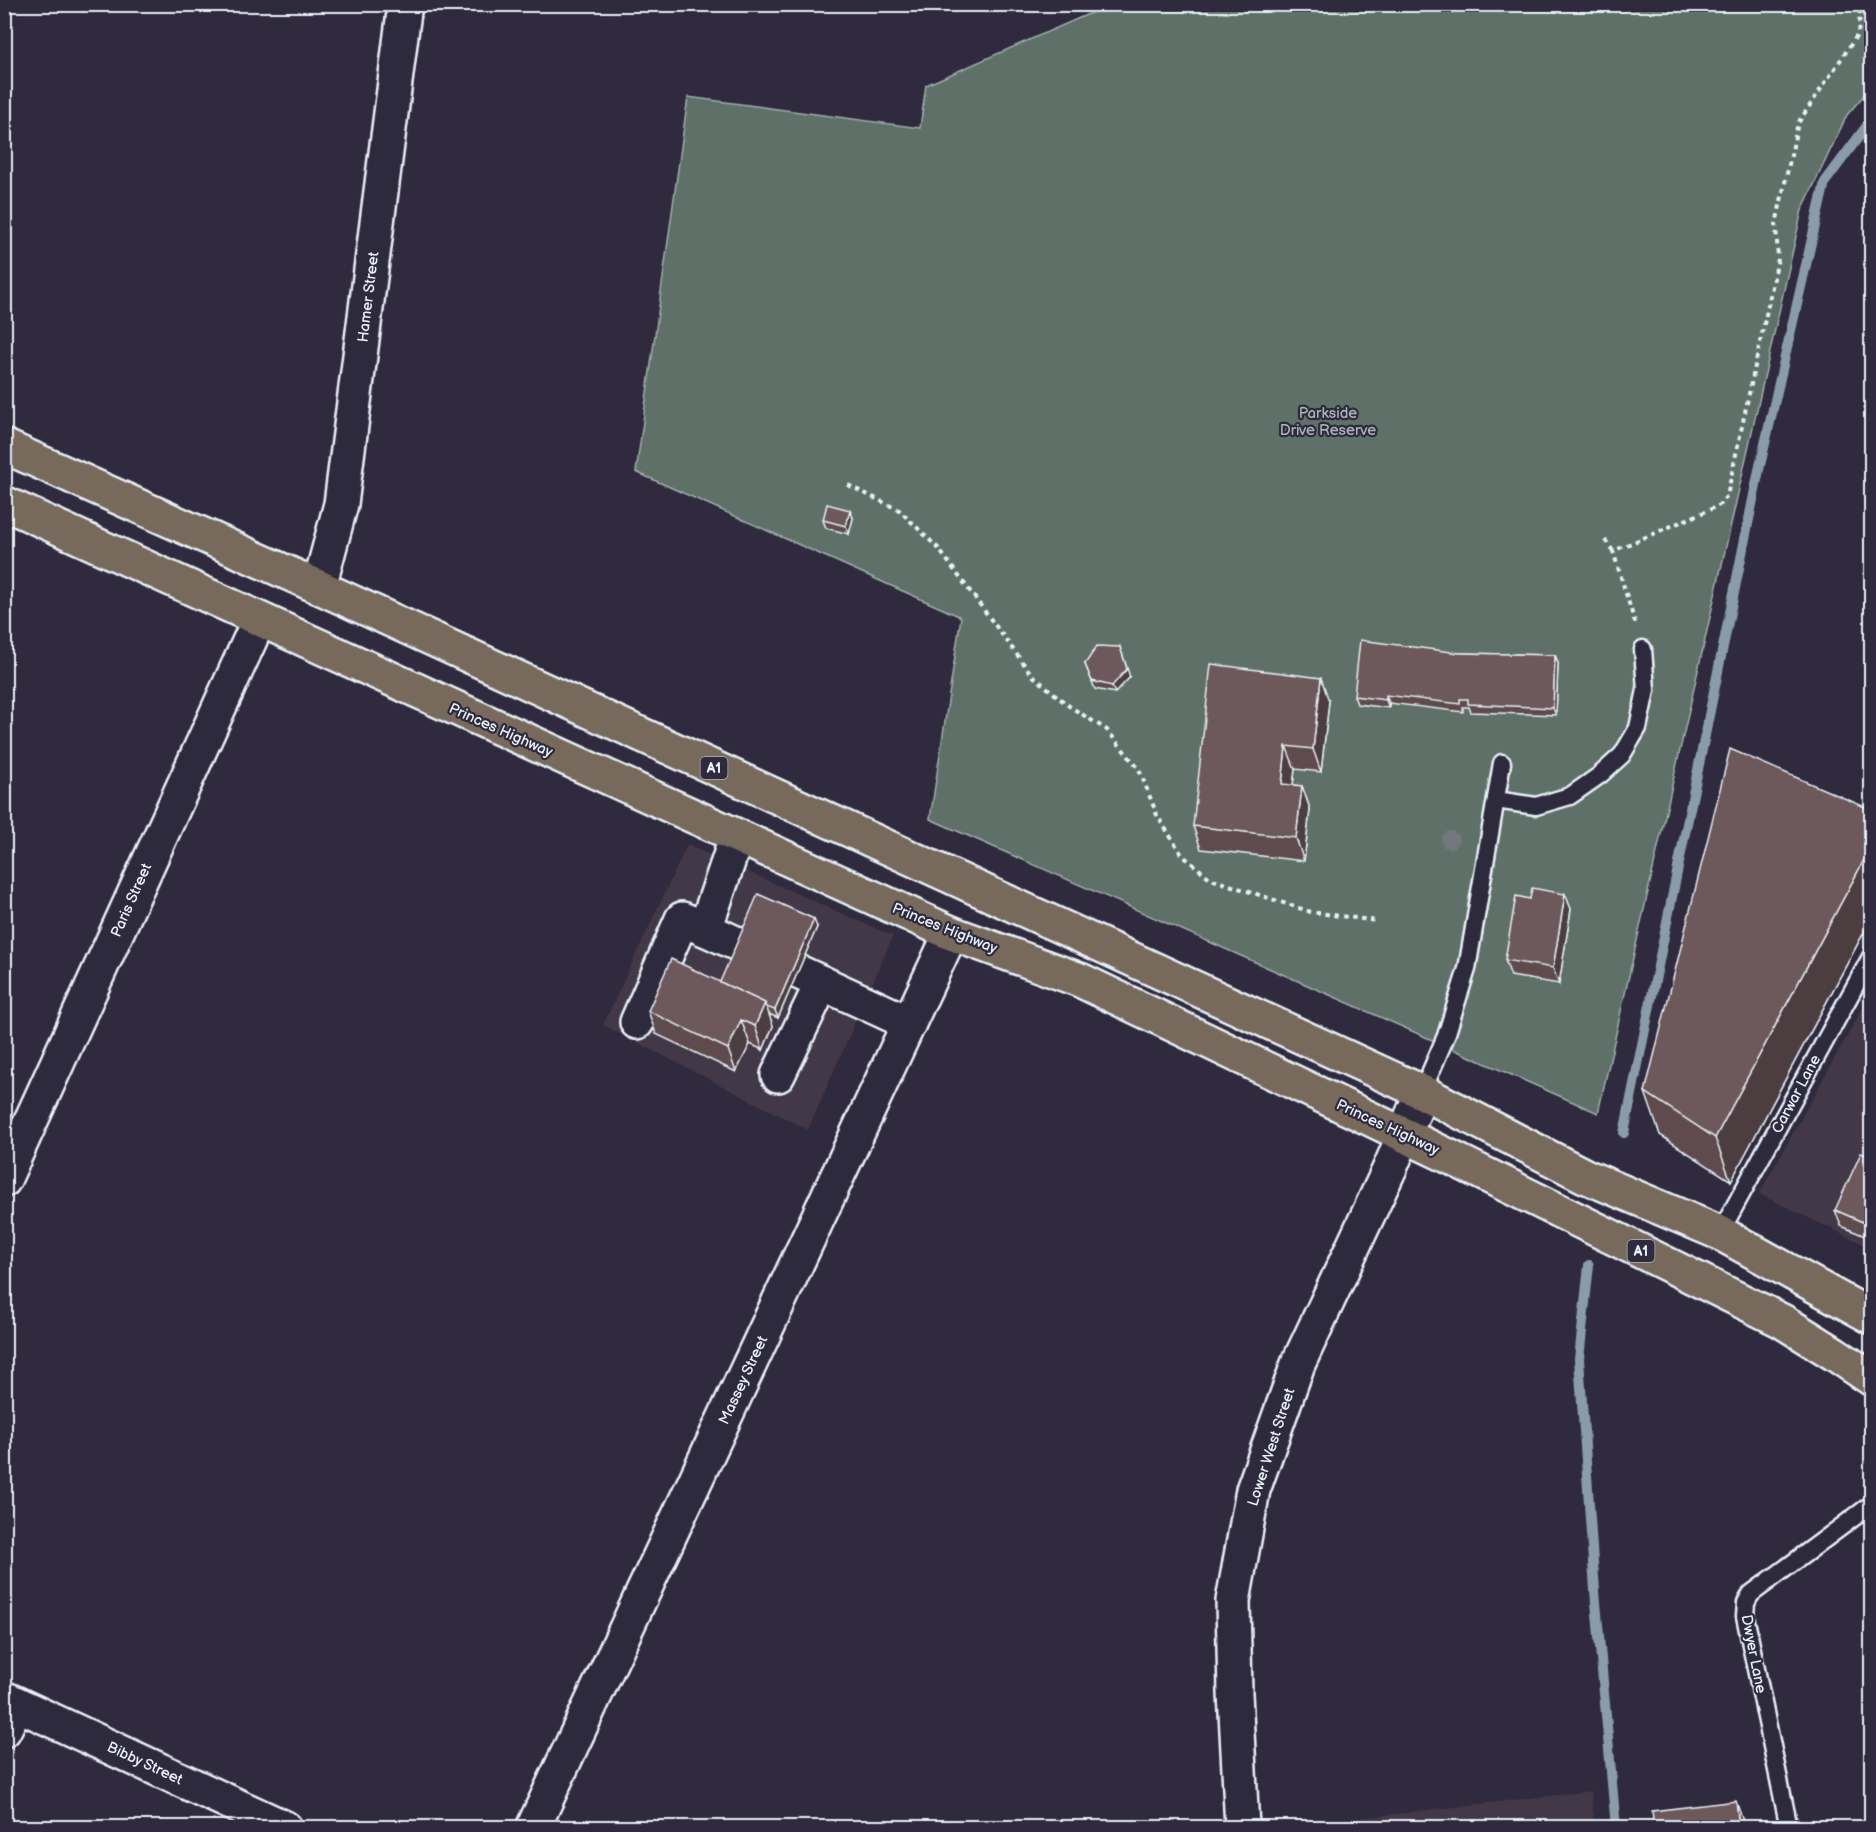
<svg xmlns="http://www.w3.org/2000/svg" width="1876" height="1832" viewBox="0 0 1876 1832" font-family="'Balsamiq Sans',sans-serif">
	<rect width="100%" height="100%" fill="#2f2a3d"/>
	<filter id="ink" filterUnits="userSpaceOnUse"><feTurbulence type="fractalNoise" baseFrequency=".0167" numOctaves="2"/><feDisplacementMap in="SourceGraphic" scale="12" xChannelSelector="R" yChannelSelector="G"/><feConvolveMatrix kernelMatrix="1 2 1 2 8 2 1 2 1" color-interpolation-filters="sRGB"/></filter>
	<g filter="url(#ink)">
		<g fill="#423846">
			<path d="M687,845L893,936L808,1130L603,1025Z"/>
			<path d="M1871,993V1248L1759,1194Z"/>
			<path d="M1591,1791L1595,1827H1299V1825Z"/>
		</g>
		<path fill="#5e6f67" stroke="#a3b0b0" stroke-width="1.5" d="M1109,5H1871V87L1847,115L1802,210L1598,1113L930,819L961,617L636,472L688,97L920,128L926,85Z"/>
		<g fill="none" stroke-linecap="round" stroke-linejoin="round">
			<g stroke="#8a9ca9" stroke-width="10">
				<path d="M1624,1133L1759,470L1825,182L1872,119"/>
				<path d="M1589,1265L1579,1359L1595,1591L1616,1828"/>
			</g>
			<g stroke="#e8f1f8" stroke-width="21">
				<g id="lane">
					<path d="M1496,800L1536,806L1570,796L1600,775L1622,755L1638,728L1646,690L1643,649"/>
					<path d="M1422,1092L1446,1036L1467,969L1502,763"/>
					<path d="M1720,1233L1872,955"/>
					<path d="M1789,1828L1745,1616L1746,1603L1751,1594L1872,1504"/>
				</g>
			</g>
			<g stroke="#e8f1f8" stroke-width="38">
				<g id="street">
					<path d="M319,587L341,504L405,4"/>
					<path d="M737,836L705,929L909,1023"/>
					<path d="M637,1022L682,919L705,929"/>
					<path d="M778,1075L822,983"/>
					<path d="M4,1180L259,620"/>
					<path d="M4,1698L285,1828"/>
					<path d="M4,1730L17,1704"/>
					<path d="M533,1828L951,933"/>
				</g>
			</g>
			<g stroke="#e8f1f8" stroke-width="38">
				<path id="secondary" d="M1242,1828L1235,1693L1233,1601L1253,1490L1298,1364L1390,1168L1422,1092"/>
			</g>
			<g stroke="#e8f1f8" stroke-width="38">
				<g id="highway">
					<path d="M4,446L319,587L1422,1092L1585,1176L1720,1233L1872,1317"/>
					<path d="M4,503L951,933L1080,980L1446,1155L1782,1321L1835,1354L1872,1379"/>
				</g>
			</g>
			<g stroke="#e8f1f8" stroke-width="4" stroke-dasharray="4.5 4.5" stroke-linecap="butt">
				<path d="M848,485L899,510L938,548L1032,675L1069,706L1107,730L1139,769L1157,815L1182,855L1211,879L1311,912L1377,921"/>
				<path d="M1605,540L1613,551"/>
				<path d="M1635,623L1613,551L1718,506L1727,496L1778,259L1776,224L1798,123L1858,34L1861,4"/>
			</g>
			<use href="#lane" stroke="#2f2a3d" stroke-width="16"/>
			<use href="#street" stroke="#2f2a3d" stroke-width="33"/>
			<use href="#secondary" stroke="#2f2a3d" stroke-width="33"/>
			<use href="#highway" stroke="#77695c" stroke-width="33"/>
		</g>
		<circle fill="#737780" cx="1450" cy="840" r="9"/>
		<g fill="#5e4c4e" stroke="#e8f1f8" stroke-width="1.5">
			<path d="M850,510L853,518L849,534L826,528L823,520Z"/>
			<path d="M1459,653L1555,655L1558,663L1556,715L1471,712L1469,707H1463V712L1389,703V708L1357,704L1354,696Z"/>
			<path d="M1085,664L1130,677L1115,693L1095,689Z"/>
			<path d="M1329,701L1321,772L1295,769L1293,785L1302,786L1310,809L1304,861L1201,849L1193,826Z"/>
			<path d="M1872,810V917L1731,1181L1660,1135L1645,1092Z"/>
			<path d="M1565,894L1571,909L1559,984L1511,976L1505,960L1530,899Z"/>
			<path d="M817,927L778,1018L769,1014L773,1026L763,1050L750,1044L736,1072L656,1034L648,1011L720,982Z"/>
			<path d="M1872,1157V1239L1841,1226L1835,1210Z"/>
		</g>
		<g fill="#4c3e40" stroke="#e8f1f8" stroke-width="1.5">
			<path d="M850,510L853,518L849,534L846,526Z"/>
			<path d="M1120,647L1130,677L1115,693L1112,686Z"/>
			<path d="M1555,655L1558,663L1556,715L1553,708Z"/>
			<path d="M1321,678L1329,701L1321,772L1313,749Z"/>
			<path d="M1386,695L1389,703V708L1386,700Z"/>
			<path d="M1286,746L1295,769L1290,807L1282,784Z"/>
			<path d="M1302,786L1310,809L1304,861L1296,838Z"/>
			<path d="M1872,845V917L1731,1181L1715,1138Z"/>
			<path d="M1565,894L1571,909L1559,984L1553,968Z"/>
			<path d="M814,919L817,927L778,1018L775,1010Z"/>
			<path d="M765,1003L773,1026L763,1050L755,1026Z"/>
			<path d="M741,1020L750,1044L736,1072L728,1049Z"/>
			<path d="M1736,1801L1745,1827H1739Z"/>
		</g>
		<g fill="#6d585b" stroke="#e8f1f8" stroke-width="1.5">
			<path d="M827,504L850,510L846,526L823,520Z"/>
			<path d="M1360,640L1459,653L1555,655L1553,708L1468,704V699H1460V704L1386,695V700L1354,696Z"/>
			<path d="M1097,646L1120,647L1127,669L1112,686L1092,681L1085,664Z"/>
			<path d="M1211,664L1321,678L1313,749L1286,746L1282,784L1302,786L1296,838L1193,826Z"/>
			<path d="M1730,749L1872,810V845L1715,1138L1645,1092Z"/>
			<path d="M1532,888L1565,894L1553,968L1505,960L1516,896L1530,899Z"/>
			<path d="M758,894L814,919L775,1010L766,1007L765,1003L720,982Z"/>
			<path d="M671,959L765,1003L755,1026L741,1020L728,1049L648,1011Z"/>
			<path d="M1861,1153L1872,1157V1226L1835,1210Z"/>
			<path d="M1736,1801L1739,1827H1654L1652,1811Z"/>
		</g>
	</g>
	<g text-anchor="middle" stroke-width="4.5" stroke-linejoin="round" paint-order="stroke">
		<g fill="#2f2a3d" stroke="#b0b5c0" stroke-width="1.5">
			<rect x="700.5" y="757" width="27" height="22" rx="4.5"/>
			<rect x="1627.5" y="1240" width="27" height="22" rx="4.5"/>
		</g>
		<g font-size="14" font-weight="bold" fill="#e8f1f8">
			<text x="714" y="773">A1</text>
			<text x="1641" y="1256">A1</text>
		</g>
		<g font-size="15" fill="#e8f1f8" stroke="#2f2a3d">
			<text transform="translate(368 297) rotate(-83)" y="5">Hamer Street</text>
			<text transform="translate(501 730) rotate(24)" y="5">Princes Highway</text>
			<text transform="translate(131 900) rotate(-66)" y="5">Paris Street</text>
			<text transform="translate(945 928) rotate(22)" y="5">Princes Highway</text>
			<text transform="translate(1796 1094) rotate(-62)" y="5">Carwar Lane</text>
			<text transform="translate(1388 1127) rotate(25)" y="5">Princes Highway</text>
			<text transform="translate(743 1380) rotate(-65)" y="5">Massey Street</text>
			<text transform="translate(1271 1447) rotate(-72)" y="5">Lower West Street</text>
			<text transform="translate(1754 1654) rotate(79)" y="5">Dwyer Lane</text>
			<text transform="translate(145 1763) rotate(25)" y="5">Bibby Street</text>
		</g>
		<g font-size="15" fill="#aab6b7" stroke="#2f2a3d">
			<text x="1328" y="418">Parkside<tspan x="1328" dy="17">Drive Reserve</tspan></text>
		</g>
	</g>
	<rect width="1876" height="1832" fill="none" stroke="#2f2a3d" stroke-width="24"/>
	<rect x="12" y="12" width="1852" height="1808" fill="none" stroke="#e8f1f8" stroke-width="2" filter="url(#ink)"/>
</svg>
